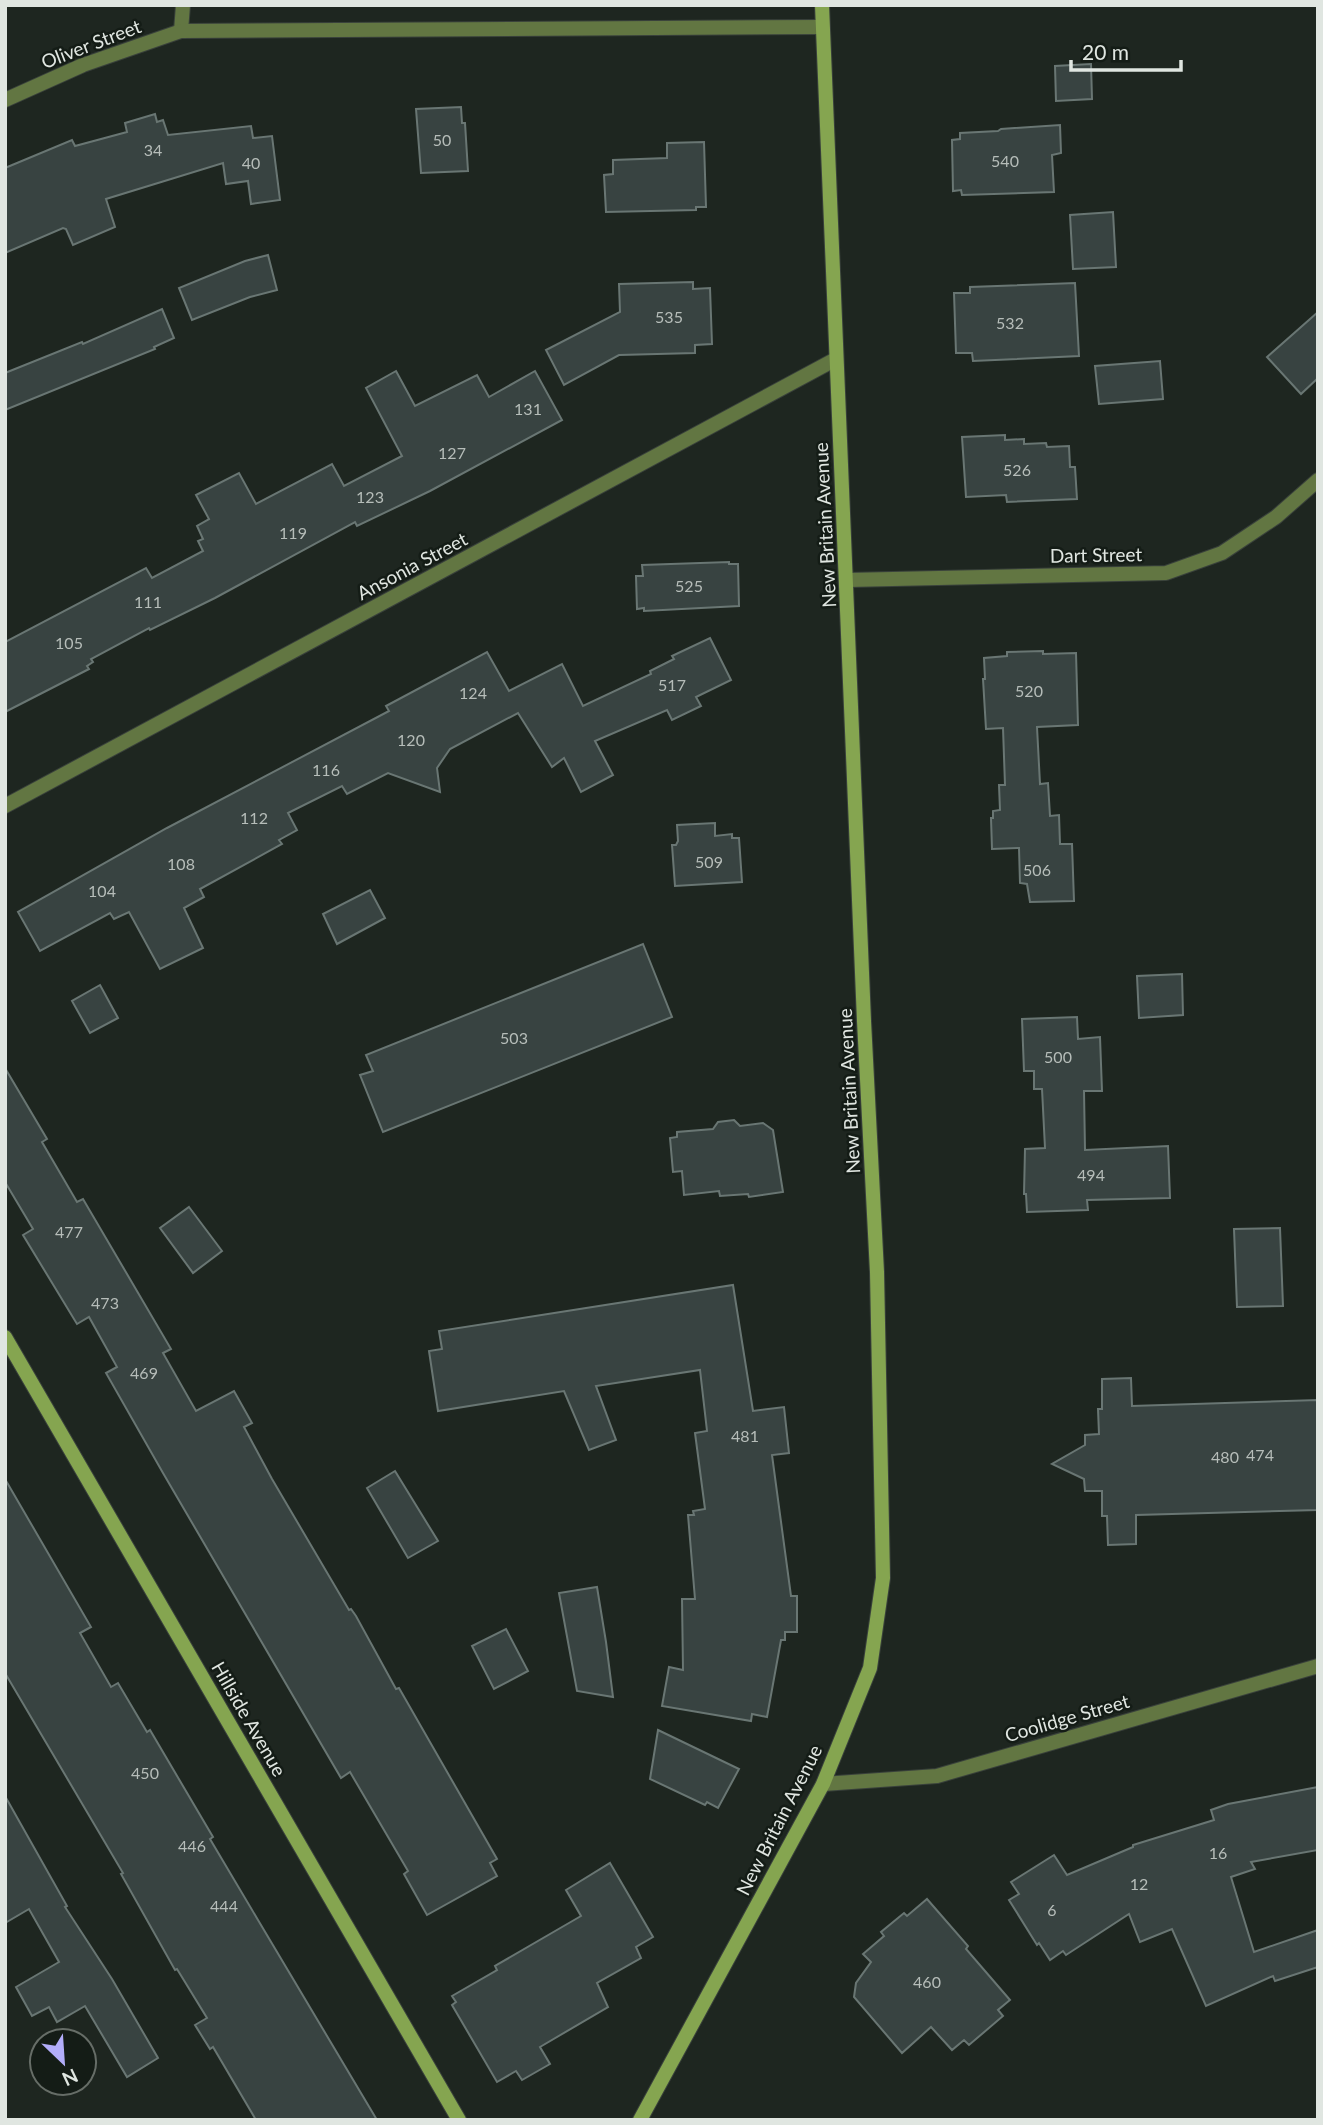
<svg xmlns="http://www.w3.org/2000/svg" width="1323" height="2125" viewBox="0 0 1323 2125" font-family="Lato,sans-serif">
	<rect width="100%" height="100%" fill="#1e2620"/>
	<g fill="#384341" stroke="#697673" stroke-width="2">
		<path d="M1091,64L1092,99L1056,101L1055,66Z"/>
		<path d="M461,107L462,123H465L468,171L421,173L416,109Z"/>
		<path d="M155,114L157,122L163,120L168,135L251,126L253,138L272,136L280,200L251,204L248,181L226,184L223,163L106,199L115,227L73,245L66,229L63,228L5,253V168L72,140L75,146L127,132L125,123Z"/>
		<path d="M1060,125L1061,153L1052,155L1054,192L962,195L961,190L953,191L952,140L960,139V133L998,131L1001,129Z"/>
		<path d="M704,142L706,207H696V210L606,212L604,175L613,174V160L667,158V143Z"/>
		<path d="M1113,212L1116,267L1073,269L1070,215Z"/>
		<path d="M268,255L277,290L250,297L192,320L179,288L245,261Z"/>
		<path d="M693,282V289L710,288L712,344L695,345V353L619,355L564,385L546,350L620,312L619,284Z"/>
		<path d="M1075,283L1079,356L973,361L972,353H956L954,293H970V287Z"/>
		<path d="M162,309L174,338L154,347L155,349L5,410V373L82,342L83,344Z"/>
		<path d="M1318,312V378L1301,394L1267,357Z"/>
		<path d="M1160,361L1163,399L1099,404L1095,366Z"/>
		<path d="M396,371L415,406L477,375L489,397L535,371L562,420L430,491L357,526L355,522L215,598L150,630L149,628L91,659L93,662L87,666L89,669L5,712V642L146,568L152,578L203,551L198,541L203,539L197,526L209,519L196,495L239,473L256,504L332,464L344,486L402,456L366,388Z"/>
		<path d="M1005,435V440L1024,439V444L1046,443L1047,447L1069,446L1070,467H1075L1077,499L1007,502L1006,495L966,497L962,437Z"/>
		<path d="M729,562V564H738L739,606L644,611V608L637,609L636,576H643L642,565Z"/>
		<path d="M710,638L731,680L696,697L701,706L672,720L667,710L595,741L613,775L581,792L564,758L552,767L518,713L450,749L437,768L440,792L388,773L347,794L342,786L288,813L297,830L279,840L282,844L200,889L204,897L184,908L203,948L160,969L129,912L114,919L110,913L40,951L18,912L167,828L389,711L386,706L487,652L509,691L562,664L583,706L651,674L650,671L674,659L672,656Z"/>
		<path d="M1043,651V654L1076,653L1078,725L1037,727L1040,784L1048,783L1050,816L1059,815L1060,844H1072L1074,901L1030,902L1027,884L1020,883L1019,848L992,849L991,818H993V811L1000,810L999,785H1005L1003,728L986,729L983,679H985L984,658L1007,656V652Z"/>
		<path d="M715,823V836L732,834V838H739L742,882L675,886L672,845H676L678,841L677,825Z"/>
		<path d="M370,890L385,918L337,944L323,914Z"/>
		<path d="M643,944L672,1017L383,1132L360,1075L373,1071L366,1055Z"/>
		<path d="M1182,974L1183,1015L1139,1018L1137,976Z"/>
		<path d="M100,985L118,1018L90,1033L72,1001Z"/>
		<path d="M1077,1017L1078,1039L1100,1037L1102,1091H1084L1085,1150L1168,1146L1170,1198L1087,1200L1088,1210L1027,1212L1026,1194H1024L1025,1149L1045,1148L1042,1089H1034V1071H1024L1022,1019Z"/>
		<path d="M5,1068L47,1139L42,1142L77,1202L83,1199L171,1349L163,1353L196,1411L234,1391L252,1423L244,1427L272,1479L349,1610L351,1609L356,1616L396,1689L399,1688L497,1859L490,1863L497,1876L427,1915L404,1874L408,1871L350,1772L341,1778L163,1473L106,1373L117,1367L89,1317L77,1324L23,1235L33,1229L5,1182Z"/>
		<path d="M734,1120L740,1126L763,1123L773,1130L783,1192L749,1197L748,1194L720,1196L719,1191L684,1195L682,1171L673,1172L670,1138L677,1137V1132L713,1129L718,1122Z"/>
		<path d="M189,1207L222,1251L193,1273L160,1228Z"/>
		<path d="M1280,1228L1283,1306L1237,1307L1234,1229Z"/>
		<path d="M733,1285L753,1411L784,1407L789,1453L772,1455L791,1596H797V1632H785V1640H781L767,1717L752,1714L751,1721L662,1706L669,1667L683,1670L682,1599H695L688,1515H694L693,1511L705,1509L695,1433L707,1431L700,1370L596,1386L616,1440L589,1450L564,1391L438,1411L429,1351L442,1349L439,1331Z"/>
		<path d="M1131,1378L1132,1406L1318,1400V1510L1136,1515V1544L1108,1545L1107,1516H1102V1491H1085L1084,1479L1052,1464L1085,1445V1435L1099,1434L1098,1409H1102V1379Z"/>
		<path d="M395,1471L438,1541L408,1558L367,1488Z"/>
		<path d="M5,1479L91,1627L80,1633L111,1687L118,1683L147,1732L150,1730L213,1837L210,1839L258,1920L377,2120H256L213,2047L210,2049L195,2025L207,2018L177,1969L175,1970L121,1874L123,1873L5,1673Z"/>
		<path d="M597,1587L606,1642L613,1697L577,1691L559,1593Z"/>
		<path d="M506,1629L528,1671L494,1689L472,1646Z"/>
		<path d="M658,1730L739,1769L718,1808L707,1802L705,1805L650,1779Z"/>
		<path d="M1318,1787V1850L1251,1862L1255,1869L1231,1877L1254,1952L1318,1930V1967L1275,1981L1273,1976L1206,2006L1172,1929L1140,1942L1129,1914L1066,1955L1063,1951L1050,1960L1039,1943L1037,1945L1009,1900L1019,1894L1011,1882L1054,1855L1067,1875L1133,1847V1845L1214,1820L1211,1810L1228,1804Z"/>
		<path d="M5,1796L67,1906L65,1907L112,1979L158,2058L127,2077L85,2006L57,2022L49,2007L32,2016L16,1987L59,1962L29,1909L5,1923Z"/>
		<path d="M610,1863L653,1937L636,1947L641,1958L597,1983L608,2007L540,2047L550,2064L522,2080L516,2071L497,2082L452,2005L456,2002L452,1996L497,1970L495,1966L581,1916L566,1890Z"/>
		<path d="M927,1899L968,1946L966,1949L1010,2000L998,2010L1003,2016L969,2045L964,2040L952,2050L931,2027L902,2053L854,1997L856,1983L871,1962L863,1954L884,1936L881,1932L904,1913L907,1916Z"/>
	</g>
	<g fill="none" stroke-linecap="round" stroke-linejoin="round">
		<g stroke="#39413b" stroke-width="16">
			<g id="street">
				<path d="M181,31L183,5"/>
				<path d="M5,100L83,65L181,31L822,27"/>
				<path d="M847,580L1166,573L1222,553L1276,517L1318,480"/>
				<path d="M5,806L836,359"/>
				<path d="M823,1784L937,1776L1318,1666"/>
			</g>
		</g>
		<g stroke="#39413b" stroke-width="16">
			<g id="secondary">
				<path d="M5,1337L459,2120"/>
				<path d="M640,2120L823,1784L870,1668L883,1578L877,1272L864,1021L822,5"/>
			</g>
		</g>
		<use href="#street" stroke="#627642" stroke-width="14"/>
		<use href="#secondary" stroke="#85a550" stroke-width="14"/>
	</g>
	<g text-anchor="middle" stroke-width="5" stroke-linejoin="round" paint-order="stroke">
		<g font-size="16" fill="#b6bdb9">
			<text x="442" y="146">50</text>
			<text x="153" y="156">34</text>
			<text x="1005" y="167">540</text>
			<text x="251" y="169">40</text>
			<text x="669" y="323">535</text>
			<text x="1010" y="329">532</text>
			<text x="528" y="415">131</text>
			<text x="452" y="459">127</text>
			<text x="1017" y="476">526</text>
			<text x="370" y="503">123</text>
			<text x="293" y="539">119</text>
			<text x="689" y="592">525</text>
			<text x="148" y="608">111</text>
			<text x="69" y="649">105</text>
			<text x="672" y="691">517</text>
			<text x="1029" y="697">520</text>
			<text x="473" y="699">124</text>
			<text x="411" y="746">120</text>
			<text x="326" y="776">116</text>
			<text x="254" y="824">112</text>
			<text x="709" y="868">509</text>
			<text x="181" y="870">108</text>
			<text x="1037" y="876">506</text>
			<text x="102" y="897">104</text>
			<text x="514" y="1044">503</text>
			<text x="1058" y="1063">500</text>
			<text x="1091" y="1181">494</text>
			<text x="69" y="1238">477</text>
			<text x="105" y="1309">473</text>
			<text x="144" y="1379">469</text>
			<text x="745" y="1442">481</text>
			<text x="1260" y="1461">474</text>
			<text x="1225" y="1463">480</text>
			<text x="145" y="1779">450</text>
			<text x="192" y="1852">446</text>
			<text x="1218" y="1859">16</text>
			<text x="1139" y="1890">12</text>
			<text x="224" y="1912">444</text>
			<text x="1052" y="1916">6</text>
			<text x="927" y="1988">460</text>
		</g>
		<g font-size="19" fill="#e0e6e1" stroke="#141c16">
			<text transform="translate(91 44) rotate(-21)" y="7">Oliver Street</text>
			<text transform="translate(825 525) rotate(-93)" y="7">New Britain Avenue</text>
			<text transform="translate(1096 555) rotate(-1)" y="7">Dart Street</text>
			<text transform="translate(412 566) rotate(-28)" y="7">Ansonia Street</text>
			<text transform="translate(849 1091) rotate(-93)" y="7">New Britain Avenue</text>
			<text transform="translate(1067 1718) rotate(-16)" y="7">Coolidge Street</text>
			<text transform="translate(249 1719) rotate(60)" y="7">Hillside Avenue</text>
			<text transform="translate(779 1820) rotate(-63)" y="7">New Britain Avenue</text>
		</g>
	</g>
	<rect width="1323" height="2125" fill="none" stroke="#e0e6e1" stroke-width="14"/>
	<g transform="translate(63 2062) rotate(155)"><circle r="33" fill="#141c16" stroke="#666d67" stroke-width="2"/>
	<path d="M0-5L12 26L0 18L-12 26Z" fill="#b2adf9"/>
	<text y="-10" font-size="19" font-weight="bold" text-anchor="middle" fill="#e0e6e1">N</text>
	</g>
	<path d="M1071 60v10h110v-10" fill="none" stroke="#e0e6e1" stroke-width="3.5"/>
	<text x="1082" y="60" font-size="21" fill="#e0e6e1" stroke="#141c16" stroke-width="5" paint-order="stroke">20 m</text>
</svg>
